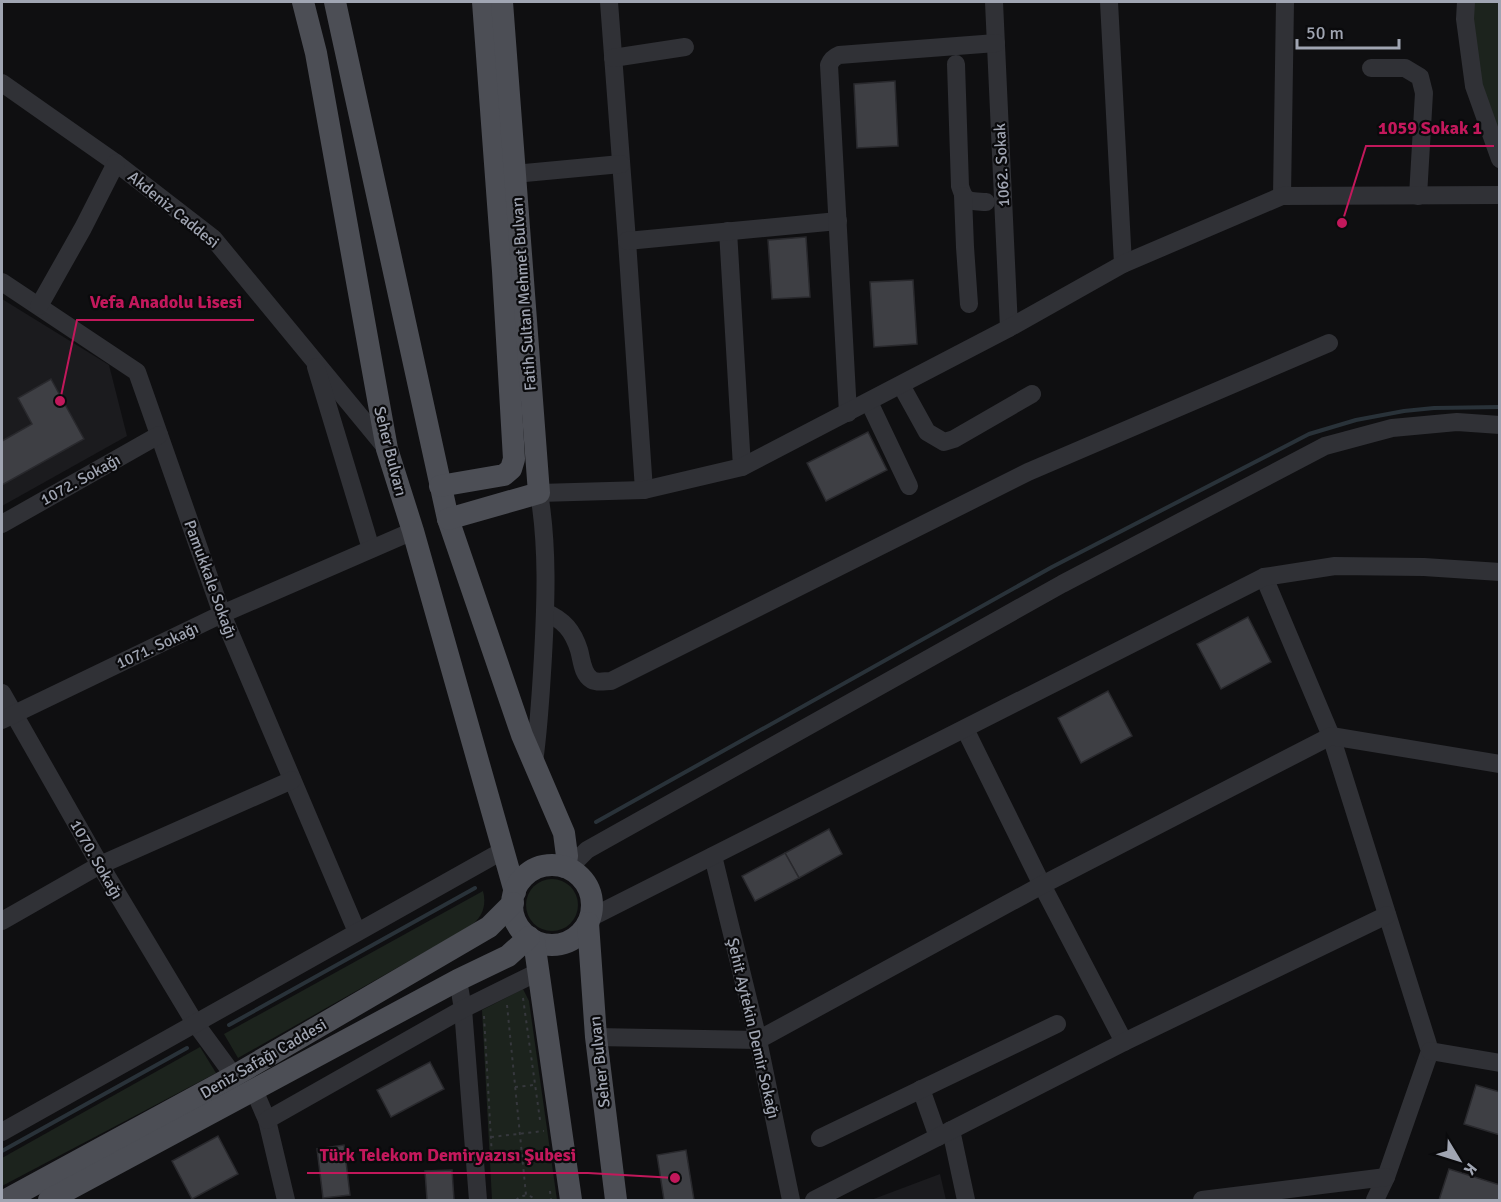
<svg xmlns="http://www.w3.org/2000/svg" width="1501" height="1202" viewBox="0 0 1501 1202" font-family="Signika,sans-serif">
	<rect width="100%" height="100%" fill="#0f0f11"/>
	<g fill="#1b1b1e">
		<path d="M2,299L109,365L127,436L2,506Z"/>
		<path d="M940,1174L946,1200H871Z"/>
	</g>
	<g fill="#1c231d">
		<path d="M1463,2H1499V166Z"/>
		<circle cx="552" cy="905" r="26"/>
		<path d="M483,891C487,906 482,918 469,927L238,1058L224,1034Z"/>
		<path d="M523,989L529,1001L557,1200H492L482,1010Z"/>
		<path d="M200,1047L216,1073L2,1186V1158Z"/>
	</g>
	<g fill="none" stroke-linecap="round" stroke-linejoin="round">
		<g stroke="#293239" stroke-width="4">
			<path d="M596,822L1052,567L1309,434L1356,420L1404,411L1434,408L1500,407"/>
			<path d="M229,1025L475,888"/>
			<path d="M2,1151L187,1048"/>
		</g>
	</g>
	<g fill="#3e3f44" stroke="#29292d" stroke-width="1.5">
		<path d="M895,81L898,146L857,148L854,84Z"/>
		<path d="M806,237L810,297L772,299L768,240Z"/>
		<path d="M913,280L917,344L874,347L870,282Z"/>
		<path d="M51,379L84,439L2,485V441L32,424L18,398Z"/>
		<path d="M868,432L887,470L826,501L807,463Z"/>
		<path d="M1248,617L1271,662L1221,689L1197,644Z"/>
		<path d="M1108,691L1132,736L1081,763L1058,718Z"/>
		<path d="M829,829L842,854L799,878L785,853Z"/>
		<path d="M785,853L799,878L755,901L742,876Z"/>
		<path d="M430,1062L444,1089L391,1117L377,1090Z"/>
		<path d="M1476,1085L1500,1092V1135L1464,1124Z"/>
		<path d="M218,1136L238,1174L192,1199L172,1161Z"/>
		<path d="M344,1145L350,1195L323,1198L317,1149Z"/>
		<path d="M686,1150L694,1200H664L657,1155Z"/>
		<path d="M1449,1169L1500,1185V1200H1439Z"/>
		<path d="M452,1170L454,1200H427L425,1171Z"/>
	</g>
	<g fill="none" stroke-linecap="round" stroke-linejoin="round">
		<g stroke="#36383d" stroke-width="2" stroke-dasharray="3 4.5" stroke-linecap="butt">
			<path d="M523,998L540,1120"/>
			<path d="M507,1005L526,1195"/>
			<path d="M484,1016L492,1157"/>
			<path d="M515,1087L534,1085"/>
			<path d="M491,1137L544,1131"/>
			<path d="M550,1191L551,1200"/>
			<path d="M516,1200C522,1194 530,1194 536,1200"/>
		</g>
		<g stroke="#303136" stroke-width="18">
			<path d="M609,2L627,241L644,490"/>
			<path d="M994,2L1009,328"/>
			<path d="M1109,2L1123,264"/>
			<path d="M1466,2L1465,19L1474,86L1500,159"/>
			<path d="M613,58L685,47"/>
			<path d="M956,64L960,186C965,203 969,201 986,202"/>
			<path d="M1371,68H1405L1420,77L1424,93L1418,196"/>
			<path d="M2,83L116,163L213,238L387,449"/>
			<path d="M514,174L621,164"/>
			<path d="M963,196L965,247L969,304"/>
			<path d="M1282,196L1285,2"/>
			<path d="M728,231L742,467"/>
			<path d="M627,241L838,221"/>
			<path d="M2,282L137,372L222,614L357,932"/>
			<path d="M39,306L83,228L116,163"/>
			<path d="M316,367L371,549"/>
			<path d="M901,385L927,432L944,442L954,439L1032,394"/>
			<path d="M869,402L909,486"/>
			<path d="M848,413L829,65C831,60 834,57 839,55L996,43"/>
			<path d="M2,524L159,435"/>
			<path d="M1264,577L1331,736L1430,1051L1386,1177L1375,1200"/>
			<path d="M545,612C564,620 573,631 579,650C582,660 582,674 592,680C597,683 605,681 611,681L1028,472L1329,343"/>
			<path d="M2,693L100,865L195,1023L234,1076"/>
			<path d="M2,720L222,614L413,531"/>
			<path d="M965,729L1042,885L1124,1042"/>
			<path d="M534,762C539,727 541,691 543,656C546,601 548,547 539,493L644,490L742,467L1009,328L1123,264L1282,196L1500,195"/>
			<path d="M713,856L758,1040L791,1200"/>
			<path d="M568,869L587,850L1062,584L1325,446L1392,428L1457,422L1500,425"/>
			<path d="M590,918L1264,577L1335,566L1424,567L1500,572"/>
			<path d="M2,921L100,865L292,780"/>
			<path d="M458,980L463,1009L478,1200"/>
			<path d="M596,1037L758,1040L1042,885L1331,736L1500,764"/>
			<path d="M1430,1051L1500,1063"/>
			<path d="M921,1089L938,1137"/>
			<path d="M254,1090L267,1120L286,1200"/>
			<path d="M267,1120L463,1009L538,972"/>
			<path d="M951,1130L966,1200"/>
			<path d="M2,1132L504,850"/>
			<path d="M820,1138L1057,1024"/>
			<path d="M814,1200L1124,1042L1387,915"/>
			<path d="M1202,1200L1386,1177"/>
		</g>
		<g stroke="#4c4e55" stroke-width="22">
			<path d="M303,2L316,53L387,449L413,531L515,892"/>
			<path d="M335,2L448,519L522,735L564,833L567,856L565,867"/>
			<path d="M440,486L504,475L511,469L514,459L503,271L483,2"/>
			<path d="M448,519L539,493L502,2"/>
			<circle cx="552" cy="905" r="40"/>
			<path d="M588,923L596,1037L616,1200"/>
			<path d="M534,941L571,1200"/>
			<path d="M6,1200L234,1076L489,927L513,903"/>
			<path d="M49,1200L458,980L508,956L529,937"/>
		</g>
	</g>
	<g text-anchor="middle" stroke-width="4.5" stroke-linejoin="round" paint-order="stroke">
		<g font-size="16" fill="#a0a5b2" stroke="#0a0a0c">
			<text transform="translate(1001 165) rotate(-93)" y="6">1062. Sokak</text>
			<text transform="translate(174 209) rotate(39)" y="6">Akdeniz Caddesi</text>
			<text transform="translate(523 294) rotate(-94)" y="6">Fatih Sultan Mehmet Bulvarı</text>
			<text transform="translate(391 451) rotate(76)" y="6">Seher Bulvarı</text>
			<text transform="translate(80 479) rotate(-29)" y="6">1072. Sokağı</text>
			<text transform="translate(211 579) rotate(70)" y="6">Pamukkale Sokağı</text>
			<text transform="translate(157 645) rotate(-25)" y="6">1071. Sokağı</text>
			<text transform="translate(97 859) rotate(60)" y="6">1070. Sokağı</text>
			<text transform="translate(754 1028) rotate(77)" y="6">Şehit Aytekin Demir Sokağı</text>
			<text transform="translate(263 1058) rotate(-30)" y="6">Deniz Safağı Caddesi</text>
			<text transform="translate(599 1062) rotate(-96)" y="6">Seher Bulvarı</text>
		</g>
	</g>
	<path fill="none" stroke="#c2185b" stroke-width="2" d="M1342 223L1366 146H1494M60 401L77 320H254M675 1178L588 1173H307"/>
	<g fill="#c2185b" stroke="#0a0a0c" stroke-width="2">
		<circle cx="1342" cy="223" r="6"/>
		<circle cx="60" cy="401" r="6"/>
		<circle cx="675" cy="1178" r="6"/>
	</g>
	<g font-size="18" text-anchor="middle" font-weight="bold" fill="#c2185b" stroke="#0a0a0c" stroke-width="4.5" stroke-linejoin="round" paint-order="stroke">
		<text x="1430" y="134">1059 Sokak 1</text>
		<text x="166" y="308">Vefa Anadolu Lisesi</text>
		<text x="448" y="1161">Türk Telekom Demiryazısı Şubesi</text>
	</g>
	<rect width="1501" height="1202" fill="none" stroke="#a0a5b2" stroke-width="6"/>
	<g transform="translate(1459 1160) rotate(128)" stroke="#0a0a0c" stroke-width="4.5" paint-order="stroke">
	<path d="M0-4.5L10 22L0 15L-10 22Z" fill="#a0a5b2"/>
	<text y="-9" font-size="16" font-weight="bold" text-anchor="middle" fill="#a0a5b2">K</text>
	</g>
	<path d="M1297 39v9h102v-9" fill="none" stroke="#a0a5b2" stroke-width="3"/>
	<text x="1306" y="39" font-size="18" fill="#a0a5b2" stroke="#0a0a0c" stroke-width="4.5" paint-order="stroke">50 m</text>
</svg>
